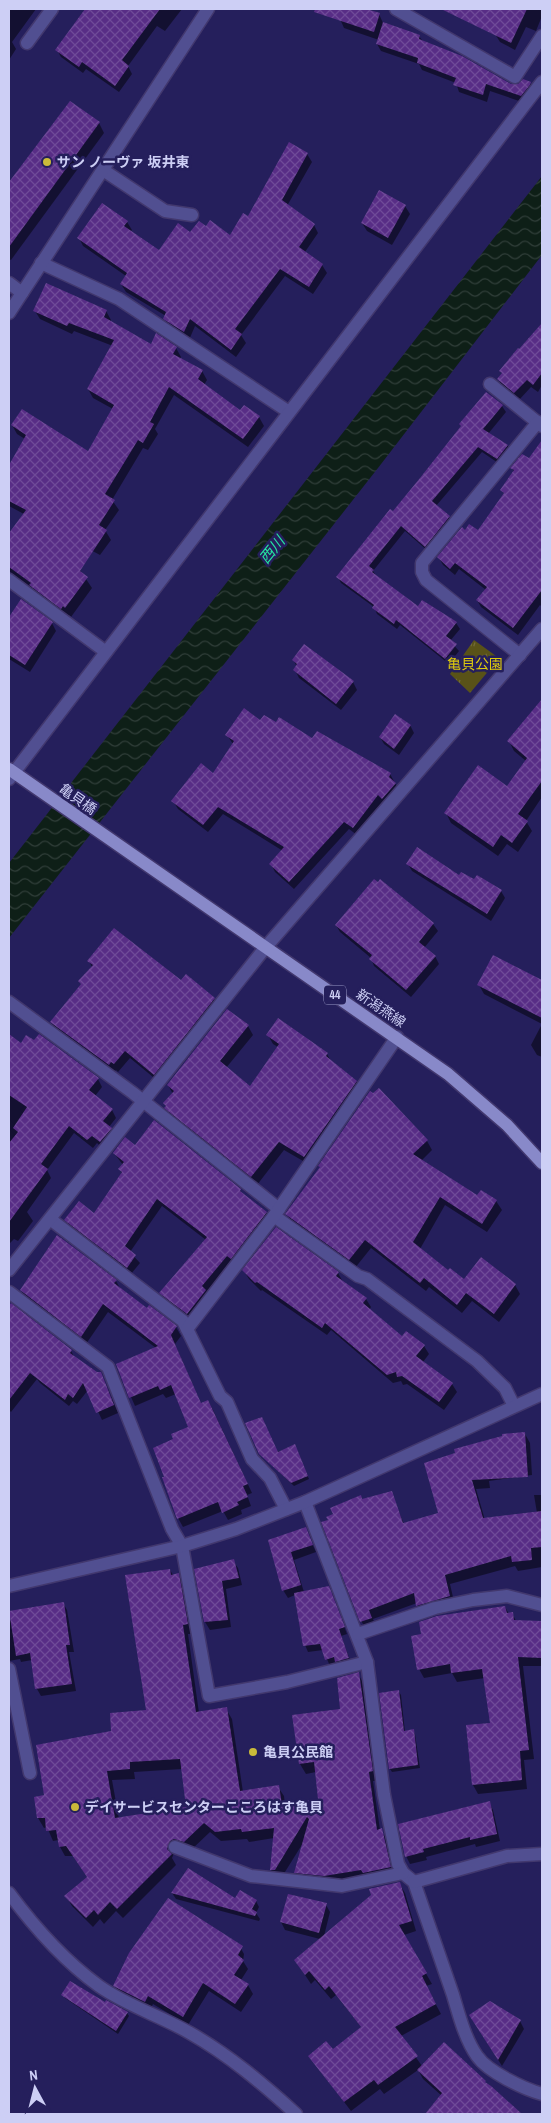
<svg xmlns="http://www.w3.org/2000/svg" width="551" height="2123" viewBox="0 0 551 2123" font-family="'Archivo Narrow','Noto Sans JP',sans-serif">
	<defs>
		<pattern id="park-tufts" width="24" height="20" patternUnits="userSpaceOnUse" patternTransform="scale(1.25)"><rect width="24" height="20" fill="#595218"/><path d="M3 7l-1-3M5 7V3M7 7l1-3M15 17l-1-3M17 17v-4M19 17l1-3" fill="none" stroke="#706a3a"/></pattern>
		<pattern id="water-waves" width="16" height="10" patternUnits="userSpaceOnUse" patternTransform="scale(1.25)"><rect width="16" height="10" fill="#0e1f17"/><path d="M0 5q4-4 8 0t8 0" fill="none" stroke="#303e39"/></pattern>
		<pattern id="building-cross-hatch" width="8" height="8" patternUnits="userSpaceOnUse" patternTransform="scale(1.25)"><rect width="8" height="8" fill="#582d86"/><path d="M0 0l8 8M0 8l8-8" fill="none" stroke="#6f4a98"/></pattern>
	</defs>
	<rect width="100%" height="100%" fill="#251f5c"/>
	<path fill="url(#park-tufts)" d="M474,640L496,656V662L470,693L450,674Z"/>
	<path fill="url(#water-waves)" d="M542,176V255L378,468L9,938V863Z"/>
	<g fill="#0007" fill-rule="evenodd">
		<path d="M9,9H36L12,42L16,49L9,60Z"/>
		<path d="M87,9H182L165,31L157,26L128,66L132,74L119,92L86,69L83,73L61,57L57,50Z"/>
		<path d="M311,9H363L379,14L383,23L419,36L424,43L511,85L530,83L534,91L525,103L490,91L487,102L459,92L456,83L422,70L419,64L381,51L377,44L379,40L344,28L340,19Z"/>
		<path d="M452,9H542V16L536,31L526,27L515,50L500,42L495,34L456,15Z"/>
		<path d="M70,103L99,123L104,133L11,260L9,259V185Z"/>
		<path d="M307,154L312,162L287,206L314,225L318,233L305,252L322,265L327,273L313,294L285,276L241,335L246,343L236,357L195,326L189,340L169,327L165,319L166,316L126,292L121,284L126,276L83,246L79,238L127,222L132,230L130,232L160,252L191,234L206,228L230,237Z"/>
		<path d="M405,206L410,214L392,245L367,231L362,223Z"/>
		<path d="M35,311H106L111,320L110,322L151,346L176,348L181,357L180,359L202,371L207,380L204,385L240,412L244,406L259,417L264,426L248,447L174,395L155,429L158,434L148,450L143,448L112,500L119,510L105,530L111,540L100,555L9,506V467L25,439L17,434L12,425L89,453L113,409L93,398L88,389L113,346L74,331L72,334L40,319Z"/>
		<path d="M542,326V385L538,392L531,387L519,400L503,387L498,379L503,374L501,371Z"/>
		<path d="M487,393L502,406L506,412L488,434L508,446L511,452L501,465L482,452L436,506L449,517L452,523L429,552L405,531L373,571L377,577L419,607L423,602L456,623L460,629L450,641L459,651L449,664L400,625L397,629L377,614L374,607L341,583L338,577L421,479Z"/>
		<path d="M536,450L542,454V607L540,605L518,635L481,607L477,600L486,590L459,569L455,575L443,565L439,558L466,532H478L504,494L502,490L514,472L512,468L529,459Z"/>
		<path d="M9,540L80,570L92,588L71,617L69,615L67,617L9,571Z"/>
		<path d="M21,600L52,623L56,631L30,672L9,659V620Z"/>
		<path d="M294,661L353,682L357,690L341,710L299,678L295,670L297,667Z"/>
		<path d="M536,708L542,713V797L526,821L532,831L518,852L507,844L498,856L451,823L446,813L507,787L526,761L514,751L509,741Z"/>
		<path d="M261,722L313,740L390,774L400,792L388,806L383,802L357,835L349,829L294,889L275,872L271,864L283,851L223,814L208,832L178,809L173,801L213,775L233,744L227,735Z"/>
		<path d="M410,725L414,733L399,755L384,744L380,737Z"/>
		<path d="M408,864L474,881L501,891L505,898L491,921L412,871Z"/>
		<path d="M381,881L433,924L438,931L424,948L435,956L439,964L411,997L374,966L371,958L340,932L336,925Z"/>
		<path d="M89,961L182,982L214,999L218,1007L159,1082L130,1058L118,1072L116,1070L114,1072L56,1030L51,1022L82,985L92,967Z"/>
		<path d="M542,981V1057L537,1055L531,1045L542,1024L484,994L479,985Z"/>
		<path d="M248,1026L253,1035L226,1068L250,1088L278,1047L273,1044L268,1035L327,1054L332,1063L356,1081L361,1090L310,1165L284,1150L257,1185L171,1116L164,1103L173,1094L168,1085Z"/>
		<path d="M9,1036L21,1045L98,1079L102,1087L95,1096L112,1110L116,1118L109,1127L115,1137L105,1150L97,1143L93,1148L74,1133L47,1170L51,1178L27,1212L33,1221L18,1241L14,1239L9,1244Z"/>
		<path d="M378,1090L427,1141L432,1150L421,1161L477,1197L481,1191L496,1201L502,1210L487,1232L445,1205L420,1249L448,1272L464,1281L515,1285L520,1294L499,1322L472,1301L462,1313L429,1287L426,1291L371,1248L355,1268L292,1223L287,1214Z"/>
		<path d="M155,1122L240,1190L243,1196L266,1212L271,1220L206,1293L210,1298L192,1321L165,1300L161,1293L206,1240L162,1206L130,1252L140,1263L131,1274L70,1227L66,1220L95,1214L122,1174L120,1169L123,1165L114,1153L135,1147Z"/>
		<path d="M244,1271L338,1273L343,1282L366,1299L371,1307L369,1310L402,1338L424,1346L429,1354L423,1362L452,1384L457,1392L444,1410L407,1384L403,1385L401,1381L393,1383L331,1330L327,1335L262,1290L261,1291L249,1279Z"/>
		<path d="M116,1281L121,1290L147,1310L176,1327L181,1336L175,1344L201,1404L208,1401L213,1410L252,1493L247,1495L251,1506L241,1510L242,1514L228,1520L223,1511L183,1527L178,1518L166,1477L190,1428L176,1394L166,1398L163,1394L135,1406L117,1365L156,1348L108,1312L86,1344L26,1299L21,1290Z"/>
		<path d="M11,1305L71,1351L75,1358L97,1373H101L118,1413L102,1420L88,1390L77,1404L73,1401L69,1406L40,1383L37,1379L11,1412L9,1410V1354L33,1369L47,1361L9,1328V1308Z"/>
		<path d="M525,1434L530,1443L532,1475L489,1481L490,1488L476,1489L485,1520L537,1513L534,1495H542V1567L518,1571L515,1566L450,1584L455,1606L422,1614L417,1603L373,1619L376,1627L367,1630L361,1621L362,1500L391,1493L404,1524L440,1514L426,1464Z"/>
		<path d="M296,1449L309,1479L294,1486L260,1454Z"/>
		<path d="M305,1529L316,1552L294,1560L304,1592L332,1594L347,1634L341,1636L352,1665L330,1666L323,1650L308,1652L305,1645L295,1595L288,1598L283,1590L270,1541Z"/>
		<path d="M233,1561L238,1568L242,1585L226,1589L231,1627L210,1630L205,1622L196,1570Z"/>
		<path d="M170,1570L173,1575L178,1574L184,1584L193,1634H188L199,1713L226,1709L232,1719L243,1792L278,1787L284,1796L285,1805L320,1800L316,1772L306,1774L300,1764L342,1710L358,1674L364,1684L378,1781H373L380,1830L387,1839L395,1877L301,1882L295,1872L303,1843L280,1880H277L271,1870L274,1838L249,1842L247,1839L221,1841L210,1832L190,1851H175L172,1858L176,1865L123,1918L116,1911L104,1924L100,1919L93,1927L72,1906L66,1896L88,1878L73,1856H65L60,1847L59,1840L53,1841L47,1827L44,1828L38,1818L46,1796L113,1732L148,1711ZM182,1769L188,1809L119,1819L112,1780L135,1779L134,1772Z"/>
		<path d="M63,1603L67,1610L74,1652H69L76,1691L41,1696L37,1689L32,1660L21,1662L20,1659L9,1661V1621Z"/>
		<path d="M505,1607L509,1614L512,1613L516,1621L542,1622V1666H523L534,1759L524,1760L527,1789L478,1794L473,1785L468,1726L491,1724L485,1678L457,1682L452,1673L424,1678L419,1669Z"/>
		<path d="M399,1692L401,1695L405,1732L413,1731L415,1734L420,1768L392,1772L390,1769Z"/>
		<path d="M489,1803L493,1810L500,1841L476,1847L475,1844L426,1857L427,1860L410,1864L406,1856Z"/>
		<path d="M399,1883L405,1893L416,1931L404,1935L432,1984L426,1986L441,2014L401,2036L422,2066L487,2086L504,2104L495,2114H427L442,2096L423,2079L418,2070L384,2094L380,2089L351,2111L309,2056L333,2050L362,2028L336,1995L331,1999L315,1980L311,1984L295,1960L320,1939L285,1930L281,1922L326,1905L330,1912L324,1936Z"/>
		<path d="M172,1893L256,1901L259,1907L256,1913L260,1919L259,1921L176,1899Z"/>
		<path d="M239,1945L244,1954L243,1961L248,1969L241,1980L248,1985L253,1994L241,2012L209,1991L188,2025L153,2004L150,2010L120,1995L115,1986Z"/>
		<path d="M63,1995L105,2004L127,2013L129,2016L118,2034L65,1998Z"/>
		<path d="M520,2021L524,2029L502,2066L475,2023Z"/>
	</g>
	<g fill="url(#building-cross-hatch)" fill-rule="evenodd">
		<path d="M85,9H160L122,60L129,66L115,86L82,62L79,67L55,50Z"/>
		<path d="M315,9H366L380,13L374,32L314,12Z"/>
		<path d="M441,9H527L511,43Z"/>
		<path d="M383,22L420,35L419,39L462,56L511,84H518L523,79L531,82L530,85L521,96L486,84L483,95L453,85L456,78L417,63L418,58L376,44Z"/>
		<path d="M70,101L100,122L9,247V182Z"/>
		<path d="M289,142L308,153L282,200L315,224L299,247L323,264L309,287L280,269L235,329L242,334L231,350L190,319L184,332L163,319L166,312L120,284L127,273L77,238L102,203L128,221L124,226L159,250L178,223L190,232L199,221L206,226L210,220L230,235L243,213L248,216Z"/>
		<path d="M379,190L406,205L388,238L361,223Z"/>
		<path d="M46,283L107,310L104,317L151,344L156,333L177,347L173,354L203,370L198,379L240,410L244,405L260,416L243,439L169,387L150,422L154,424L143,443L138,440L105,494L115,500L99,525L107,530L80,571L88,577L65,608L63,606L61,609L29,585L31,583L9,567V533L26,510L9,501V465L26,435L11,425L22,409L88,451L114,405L87,389L114,340L69,323L67,326L33,311Z"/>
		<path d="M542,323V373L533,385L527,380L514,393L497,379L502,373L499,371L518,348L519,349Z"/>
		<path d="M486,392L503,405L483,429L508,445L497,459L478,447L432,501L450,516L425,547L401,526L369,566L374,570L372,572L418,606L422,600L457,622L446,636L457,644L445,659L396,620L394,624L372,608L374,605L336,577L390,509L393,511L420,478L461,426L459,424Z"/>
		<path d="M542,440V590L513,628L476,600L487,587L455,563L450,569L437,557L462,527L465,530L469,524L478,530L504,493L500,490L514,470L510,468L522,454L529,458Z"/>
		<path d="M21,599L53,622L25,665L9,655V617Z"/>
		<path d="M304,644L354,681L336,704L293,670L297,664L292,660Z"/>
		<path d="M542,699V781L518,814L528,821L512,843L501,835L493,847L444,813L478,765L507,786L527,758L507,741Z"/>
		<path d="M244,708L260,720L264,715L276,722L279,717L312,738L317,731L391,773L389,777L396,783L382,799L378,795L353,828L344,822L289,882L269,864L284,847L218,807L203,825L171,801L201,763L213,773L234,741L225,735Z"/>
		<path d="M395,714L411,725L394,749L379,737Z"/>
		<path d="M417,847L459,875L461,872L474,879L477,875L502,890L487,914L406,864Z"/>
		<path d="M374,879L378,882L380,879L434,923L419,942L436,956L406,990L369,959L372,955L335,925Z"/>
		<path d="M114,928L181,980L186,974L215,998L154,1075L125,1051L114,1064L111,1062L109,1065L50,1022L81,984L78,981L93,965L87,961Z"/>
		<path d="M493,955L542,980V1018L477,985Z"/>
		<path d="M227,1009L249,1025L220,1061L250,1086L279,1044L266,1035L278,1018L328,1053L326,1056L357,1081L304,1157L279,1142L251,1177L164,1108L166,1106L163,1103L174,1091L167,1085Z"/>
		<path d="M9,1034L21,1043L26,1035L34,1040L39,1034L99,1078L89,1090L113,1109L103,1121L112,1128L100,1142L92,1136L87,1140L69,1126L41,1164L48,1169L9,1222V1143L18,1132L13,1128L27,1107L9,1095Z"/>
		<path d="M379,1088L428,1140L413,1154L477,1195L481,1190L497,1200L482,1224L440,1197L413,1242L448,1270L450,1268L464,1279L481,1257L516,1284L494,1314L466,1293L457,1305L424,1278L420,1283L365,1240L349,1260L285,1214L320,1167L318,1166L370,1091L373,1093Z"/>
		<path d="M154,1120L241,1189L240,1191L267,1212L231,1259L227,1256L202,1286L206,1290L187,1314L159,1293L207,1237L157,1199L125,1246L136,1255L127,1268L64,1220L79,1201L94,1213L122,1172L118,1169L124,1162L113,1153L125,1137L135,1145Z"/>
		<path d="M276,1227L339,1272L336,1276L367,1298L363,1303L402,1336L406,1331L425,1345L416,1356L453,1383L439,1402L402,1376L397,1377L396,1372L387,1375L325,1323L322,1328L257,1282L255,1283L242,1270Z"/>
		<path d="M57,1235L117,1280L114,1283L147,1308L149,1305L177,1326L171,1335L201,1403L208,1400L248,1484L243,1486L248,1497L237,1502L239,1505L222,1513L218,1502L177,1519L162,1477H164L153,1448L173,1439L171,1434L188,1427L171,1385L160,1390L158,1386L129,1398L116,1364L158,1346L103,1304L81,1337L20,1290Z"/>
		<path d="M11,1303L72,1350L70,1353L97,1372H101L114,1405L96,1413L83,1383L73,1398L68,1394L65,1400L30,1373L9,1400V1306Z"/>
		<path d="M262,1417L278,1452L295,1444L308,1476L291,1483L259,1454L245,1423Z"/>
		<path d="M525,1432L528,1477L472,1480L483,1518L542,1511V1547L531,1548L532,1560L512,1562L511,1556L445,1575L450,1596L416,1606L414,1593L369,1610L372,1618L360,1622L321,1522L328,1520L326,1517L333,1514L330,1508L361,1495L362,1499L392,1491L403,1523L438,1513L424,1463L455,1453L454,1449L502,1436V1434Z"/>
		<path d="M306,1527L313,1545L291,1552L301,1585L282,1591L268,1540Z"/>
		<path d="M234,1559L239,1578L222,1581L228,1620L204,1622L194,1569Z"/>
		<path d="M170,1569L171,1575L179,1573L188,1624L183,1625L196,1712L227,1707L240,1791L279,1785L282,1805L318,1799L314,1762L299,1764L292,1715L340,1709L337,1678L359,1672L373,1771L369,1772L377,1830L382,1828L391,1867L363,1873L361,1870L324,1876L294,1873L309,1819L307,1817L275,1870H270L274,1828L242,1832L241,1829L215,1832L204,1823L184,1842L174,1839L170,1841L167,1849L172,1854L117,1909L110,1902L98,1915L94,1910L86,1918L64,1896L87,1877L66,1846L59,1847L56,1830L46,1831L45,1818H37L34,1797L44,1795L36,1745L111,1731L110,1713L146,1710L125,1575ZM180,1759L186,1807L115,1818L107,1771L130,1769V1762Z"/>
		<path d="M329,1586L345,1627L339,1629L349,1658L335,1662L334,1657L325,1660L320,1644L303,1646L294,1593Z"/>
		<path d="M64,1602L70,1645H66L72,1684L35,1689L30,1653L16,1656L9,1611Z"/>
		<path d="M505,1606L507,1613L513,1612L514,1620L542,1621V1658L518,1657L529,1750L520,1751L522,1780L472,1785L466,1725L490,1723L482,1669L451,1673L450,1664L417,1670L411,1636L421,1634L419,1622L437,1616Z"/>
		<path d="M399,1690L404,1731L414,1729L418,1765L389,1769L379,1693Z"/>
		<path d="M490,1801L497,1834L470,1840V1837L423,1849L424,1852L405,1857L398,1824Z"/>
		<path d="M188,1868L235,1898L240,1890L257,1900L252,1909L257,1912L255,1916L171,1893Z"/>
		<path d="M400,1882L412,1921L399,1925L427,1973L422,1976L436,2004L395,2027L418,2056L378,2085L374,2080L344,2102L308,2056L326,2041L333,2049L361,2027L329,1986L325,1990L309,1971L305,1975L294,1960L371,1895L369,1889Z"/>
		<path d="M288,1894L327,1903L319,1933L280,1922Z"/>
		<path d="M168,1898L243,1946L238,1955L244,1960L234,1975L249,1984L235,2004L203,1983L183,2017L148,1996L145,2002L113,1986L129,1953Z"/>
		<path d="M70,1981L105,2002L106,2000L128,2012L116,2031L61,1995Z"/>
		<path d="M490,2001L521,2020L498,2060L469,2015Z"/>
		<path d="M444,2042L486,2081L485,2082L491,2086L522,2114H425L442,2093L417,2070Z"/>
	</g>
	<g fill="none" stroke-linecap="round" stroke-linejoin="round">
		<g stroke="#42386e" stroke-width="15">
			<g id="minor">
				<path d="M396,9L515,77L542,36"/>
				<path d="M27,43L52,9"/>
				<path d="M103,170L165,211L192,215"/>
				<path d="M41,263L119,299L289,412"/>
				<path d="M9,283L22,293"/>
				<path d="M9,313L208,9"/>
				<path d="M490,384L542,426"/>
				<path d="M9,580L106,652"/>
				<path d="M520,655L426,580L422,572V563L538,422"/>
				<path d="M9,779L542,82"/>
				<path d="M9,1002L133,1093L279,1209"/>
				<path d="M274,1216L358,1276L367,1279L477,1361L505,1388L514,1406"/>
				<path d="M50,1219L183,1321L220,1396L227,1402L252,1459L270,1478L286,1509"/>
				<path d="M9,1270L265,948L542,629"/>
				<path d="M9,1292L108,1367L172,1529L182,1546L209,1696L287,1682L367,1662"/>
				<path d="M187,1329L274,1216L397,1037"/>
				<path d="M305,1502L367,1662L384,1795L398,1864L403,1873L414,1882C427,1920 440,1958 453,1995C459,2015 465,2039 477,2056C488,2072 524,2089 542,2094"/>
				<path d="M9,1586L182,1546L236,1529L305,1502L542,1394"/>
				<path d="M358,1634L435,1608L473,1600L507,1596L542,1605"/>
				<path d="M9,1669L30,1773"/>
				<path d="M175,1847L251,1876L342,1886L403,1873"/>
				<path d="M414,1882L507,1856L542,1854"/>
				<path d="M9,1893C35,1928 63,1960 99,1986C127,2006 161,2016 190,2033C229,2055 263,2084 296,2114"/>
			</g>
		</g>
		<g stroke="#42386e" stroke-width="15">
			<path id="primary" d="M9,769L448,1074L507,1125L542,1163"/>
		</g>
		<use href="#minor" stroke="#514f91" stroke-width="12"/>
		<use href="#primary" stroke="#8889c9" stroke-width="12"/>
	</g>
	<g fill="#caba3a" stroke="#251f5c" stroke-width="2">
		<circle cx="47" cy="162" r="5"/>
		<circle cx="253" cy="1752" r="5"/>
		<circle cx="75" cy="1807" r="5"/>
	</g>
	<g text-anchor="middle" stroke-width="5" stroke-linejoin="round" paint-order="stroke">
		<rect fill="#251f5c" stroke="#9b9ac7" stroke-width="1" x="324" y="985.5" width="22" height="19" rx="4"/>
		<g font-size="12" font-weight="bold" fill="#cdcff5">
			<text x="335" y="999">44</text>
		</g>
		<g font-size="14" font-weight="bold" fill="#cdcff5" stroke="#251f5c" text-anchor="start">
			<text x="57" y="167">サン ノーヴァ 坂井東</text>
			<text x="263" y="1757">亀貝公民館</text>
			<text x="85" y="1812">デイサービスセンターこころはす亀貝</text>
		</g>
		<g font-size="14" fill="#dfcb0c" stroke="#251f5c">
			<text x="475" y="669">亀貝公園</text>
		</g>
		<g font-size="14" fill="#cdcff5" stroke="#251f5c">
			<text transform="translate(78 799) rotate(35)" y="5">亀貝橋</text>
			<text transform="translate(381 1008) rotate(34)" y="5">新潟燕線</text>
		</g>
		<g font-size="15" font-style="italic" fill="#24e6a2" stroke="#251f5c">
			<text transform="translate(272 550) rotate(-51)" y="5">西川</text>
		</g>
	</g>
	<rect width="551" height="2123" fill="none" stroke="#cdcff5" stroke-width="20"/>
	<g transform="translate(35 2088) rotate(353)" stroke="#251f5c" stroke-width="4" paint-order="stroke">
	<path d="M0-4L9 19L0 12L-9 19Z" fill="#cdcff5"/>
	<text y="-8" font-size="14" font-weight="bold" text-anchor="middle" fill="#cdcff5">N</text>
	</g>
</svg>
